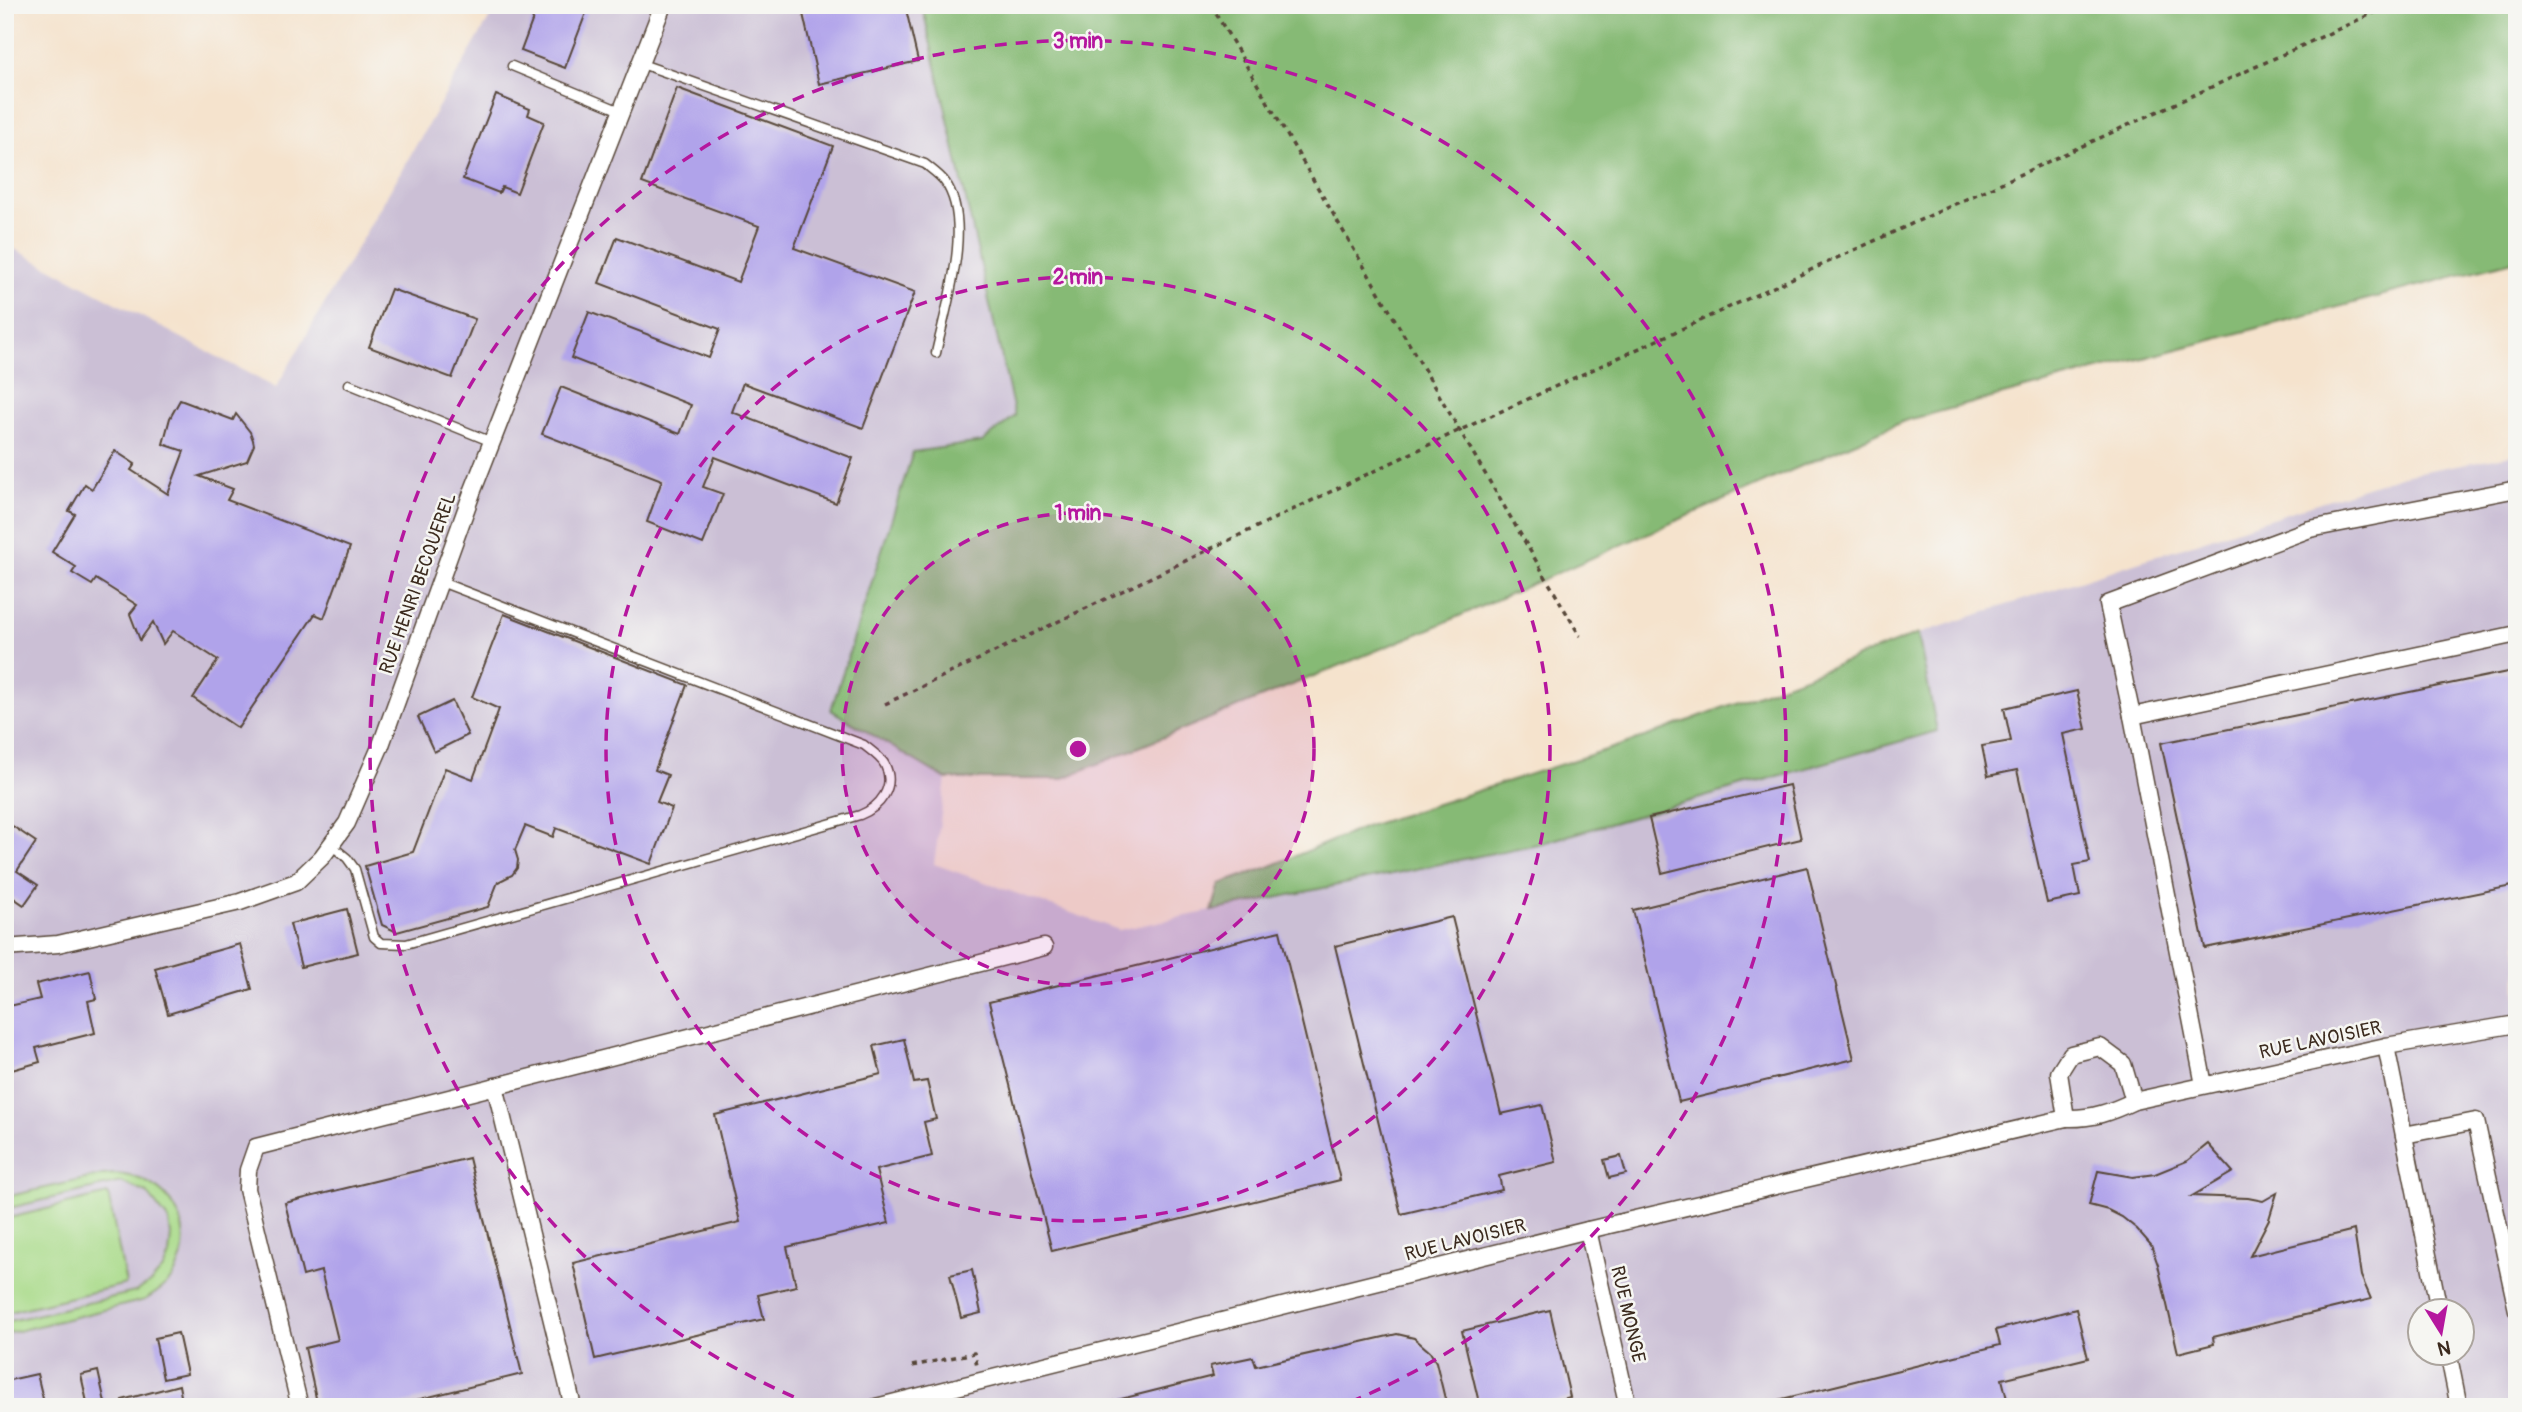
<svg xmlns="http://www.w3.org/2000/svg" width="2522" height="1412" viewBox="0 0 2522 1412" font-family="Pangolin,sans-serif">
	<rect width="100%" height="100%" fill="#f6f6f2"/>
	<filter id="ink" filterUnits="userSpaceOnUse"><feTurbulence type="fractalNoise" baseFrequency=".0143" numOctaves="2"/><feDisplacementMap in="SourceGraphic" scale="14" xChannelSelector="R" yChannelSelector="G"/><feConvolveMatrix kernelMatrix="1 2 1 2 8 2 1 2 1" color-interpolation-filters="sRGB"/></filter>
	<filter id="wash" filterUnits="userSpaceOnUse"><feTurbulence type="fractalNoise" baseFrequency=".00686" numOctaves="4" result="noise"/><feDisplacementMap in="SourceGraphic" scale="28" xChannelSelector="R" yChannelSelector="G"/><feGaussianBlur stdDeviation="1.57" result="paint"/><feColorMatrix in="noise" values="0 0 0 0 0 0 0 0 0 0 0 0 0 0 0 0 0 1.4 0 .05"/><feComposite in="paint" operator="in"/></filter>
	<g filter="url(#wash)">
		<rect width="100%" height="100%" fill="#f5e3cd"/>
		<path fill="#cbbfd5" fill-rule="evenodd" d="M497,5H922L1015,417L982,442L913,452L831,710L946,779L934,864L1119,930L1542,843L1937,731L1918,634L2403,475L2517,454V1407H5V244L276,388ZM2420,1310H2462V1352H2420Z"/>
		<g fill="#a8da88" stroke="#728253" stroke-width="2">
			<path d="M115,1174C168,1176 201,1227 174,1275C167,1286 156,1293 145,1300L5,1334V1322L135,1292L151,1282L163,1269L169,1255L171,1235L169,1221L147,1193L121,1182L5,1209V1197L103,1175Z"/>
			<path d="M108,1194L126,1284L5,1313V1219Z"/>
		</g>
		<g fill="#86ba74" stroke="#607249" stroke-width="2">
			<path d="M922,5H2517V260L1904,421L1432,628L1061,779H946L831,710L913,452L982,442L1015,416Z"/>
			<path d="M1918,634L1937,731L1542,843L1212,911L1220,884L1266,868L1368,826L1637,740Z"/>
		</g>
		<g id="blocks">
			<g fill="#b0a3ea">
				<path d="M538,5H589L565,68L521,51Z"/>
				<path d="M801,5H905L918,61L819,84Z"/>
				<path d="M677,88L833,146L794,248L915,292L863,428L743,383L732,412L853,458L836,503L715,457L703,487L723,494L703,544L647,522L662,480L542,434L561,387L680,434L691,405L571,358L589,312L709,358L720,329L599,283L617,237L738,282L759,226L642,183Z"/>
				<path d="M496,95L530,109L528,115L544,122L517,193L502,187L499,193L463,179Z"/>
				<path d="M391,289L475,319L452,378L369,347Z"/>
				<path d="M180,400L233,420L236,414L250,432L253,440L254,445L247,461L199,476L233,489L227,500L350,547L324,618L315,614L238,728L193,698L218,660L173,631L163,644L153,622L140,640L130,614L137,605L96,579L92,585L72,573L76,567L52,552L75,514L69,511L85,484L92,489L115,451L135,464L131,470L168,494L184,451L163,444L170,418Z"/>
				<path d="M504,614L687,685L655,770L668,775L657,802L672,808L651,864L556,828L553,837L525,826L515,850L518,860L517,868L512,875L498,882L488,907L397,932L382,925L365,866L413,852L445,768L473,779L499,709L472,697Z"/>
				<path d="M2517,670V885L2205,948L2161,743Z"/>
				<path d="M2077,691L2086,729L2063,734L2090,862L2074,865L2080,896L2047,903L2017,770L1988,776L1982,746L2011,741L2004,708Z"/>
				<path d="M452,701L468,735L434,752L418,717Z"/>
				<path d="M1789,785L1801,839L1662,873L1649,818Z"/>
				<path d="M5,821L36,842L17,871L38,885L24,905L5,892Z"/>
				<path d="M1807,867L1854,1059L1679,1102L1633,910Z"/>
				<path d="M347,909L358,953L301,967L290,924Z"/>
				<path d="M1452,917L1501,1114L1542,1105L1556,1162L1499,1176L1502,1190L1401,1214L1335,946Z"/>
				<path d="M1280,931L1340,1180L1052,1251L989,1002Z"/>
				<path d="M240,944L252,989L168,1014L155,968Z"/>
				<path d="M90,971L96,999L88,1001L95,1033L36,1048L40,1062L5,1072V1007L40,999L36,984Z"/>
				<path d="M904,1039L914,1083L927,1081L936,1119L924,1122L932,1156L876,1170L889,1223L787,1247L796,1286L758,1295L764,1319L595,1359L573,1263L740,1222L715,1115L881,1074L874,1046Z"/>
				<path d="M2208,1144L2233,1172L2192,1196L2248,1198L2263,1201L2277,1193L2269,1219L2250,1256L2354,1230L2361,1276L2371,1299L2213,1337L2214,1344L2178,1353L2158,1265L2151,1245L2137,1229L2122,1217L2108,1210L2089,1205L2098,1171L2133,1177L2155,1174L2187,1161Z"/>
				<path d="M1621,1156L1626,1174L1609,1178L1604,1160Z"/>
				<path d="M469,1158L522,1374L388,1407H318L305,1348L338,1340L321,1271L303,1276L285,1203Z"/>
				<path d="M972,1270L981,1313L961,1318L950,1275Z"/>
				<path d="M2076,1309L2088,1358L2002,1379L2009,1407H1775L1774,1401L2000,1345L1996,1330Z"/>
				<path d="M1550,1310L1570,1397L1532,1407H1480L1462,1331Z"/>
				<path d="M178,1333L187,1374L163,1379L155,1338Z"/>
				<path d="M1397,1334L1414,1338L1430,1352L1436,1362L1447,1407H1114L1113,1401L1213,1376L1210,1366L1253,1357L1256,1366Z"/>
				<path d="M98,1371L106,1407H88L81,1375Z"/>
				<path d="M37,1374L45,1407H5V1381Z"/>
				<path d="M179,1385L183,1407H123L122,1400Z"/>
			</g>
		</g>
	</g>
	<g filter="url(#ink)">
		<use href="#blocks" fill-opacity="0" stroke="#574638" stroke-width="2"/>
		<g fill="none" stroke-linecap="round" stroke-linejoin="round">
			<g stroke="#574638" stroke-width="11">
				<g id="lane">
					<path d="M639,63L925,164C931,169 940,175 945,182C974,222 946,307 936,353"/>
					<path d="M512,66L623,112"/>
					<path d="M349,384L492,442"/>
					<path d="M331,845L347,858L355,869L374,937L381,943L406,944L860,815C880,807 896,787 885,765C881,757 870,750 864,745L441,582"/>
				</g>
			</g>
			<g stroke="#574638" stroke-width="19">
				<g id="street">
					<path d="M2132,716L2517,634"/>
					<path d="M5,948L58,944L240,902L296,882L322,857L347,823L381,745L473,490L663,5"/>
					<path d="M2386,1046L2439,1310"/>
					<path d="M2204,1085L2132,716L2108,604L2310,529L2517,489"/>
					<path d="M495,1086L573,1407"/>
					<path d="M2066,1118L2059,1073L2071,1054L2100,1047L2123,1064L2134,1101"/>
					<path d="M2404,1135L2476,1121L2517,1310"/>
					<path d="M1588,1230L1628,1407"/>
					<path d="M2448,1352L2459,1407"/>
					<path d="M300,1407L247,1189L248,1170L256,1147L1044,947"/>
					<path d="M876,1407L1588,1230L2066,1118C2092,1119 2111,1112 2134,1101L2386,1046L2517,1024"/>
				</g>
			</g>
			<g stroke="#574638" stroke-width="3.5" stroke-dasharray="5 5" stroke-linecap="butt">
				<path d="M1211,5L1580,636"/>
				<path d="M885,704L1458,431L2391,5"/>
				<path d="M912,1366L974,1353L977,1365"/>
			</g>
			<use href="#lane" stroke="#fff" stroke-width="8"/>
			<use href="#street" stroke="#fff" stroke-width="16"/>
		</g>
	</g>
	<circle cx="1078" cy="749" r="236" fill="#b5179e" fill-opacity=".12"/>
	<g fill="none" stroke="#b5179e" stroke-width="3.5" stroke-dasharray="12 9">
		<circle cx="1078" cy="749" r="236"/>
		<circle cx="1078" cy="749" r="472"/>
		<path d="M813 1405A708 708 0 1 1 1343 1405"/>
	</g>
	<g text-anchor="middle" stroke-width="5" stroke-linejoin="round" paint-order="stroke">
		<g font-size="19" fill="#3b2a1e" stroke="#f6f6f2">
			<text transform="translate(417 583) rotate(-70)" y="7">RUE HENRI BECQUEREL</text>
			<text transform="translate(2320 1039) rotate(-12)" y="7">RUE LAVOISIER</text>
			<text transform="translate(1465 1239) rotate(-14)" y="7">RUE LAVOISIER</text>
			<text transform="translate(1629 1314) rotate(77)" y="7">RUE MONGE</text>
		</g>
	</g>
	<circle cx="1078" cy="749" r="10" fill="#b5179e" stroke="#f6f6f2" stroke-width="3.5"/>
	<g font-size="21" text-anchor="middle" font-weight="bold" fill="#b5179e" stroke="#f6f6f2" stroke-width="5" stroke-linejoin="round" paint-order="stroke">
		<text x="1078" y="48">3 min</text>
		<text x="1078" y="284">2 min</text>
		<text x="1078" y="520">1 min</text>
	</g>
	<rect width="2522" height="1412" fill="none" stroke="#f6f6f2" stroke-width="28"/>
	<g transform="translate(2441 1332) rotate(169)"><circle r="33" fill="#f6f6f2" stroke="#aba49d" stroke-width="2"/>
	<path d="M0-5L12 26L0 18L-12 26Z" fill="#b5179e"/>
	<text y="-10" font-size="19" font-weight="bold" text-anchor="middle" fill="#3b2a1e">N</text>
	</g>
</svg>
